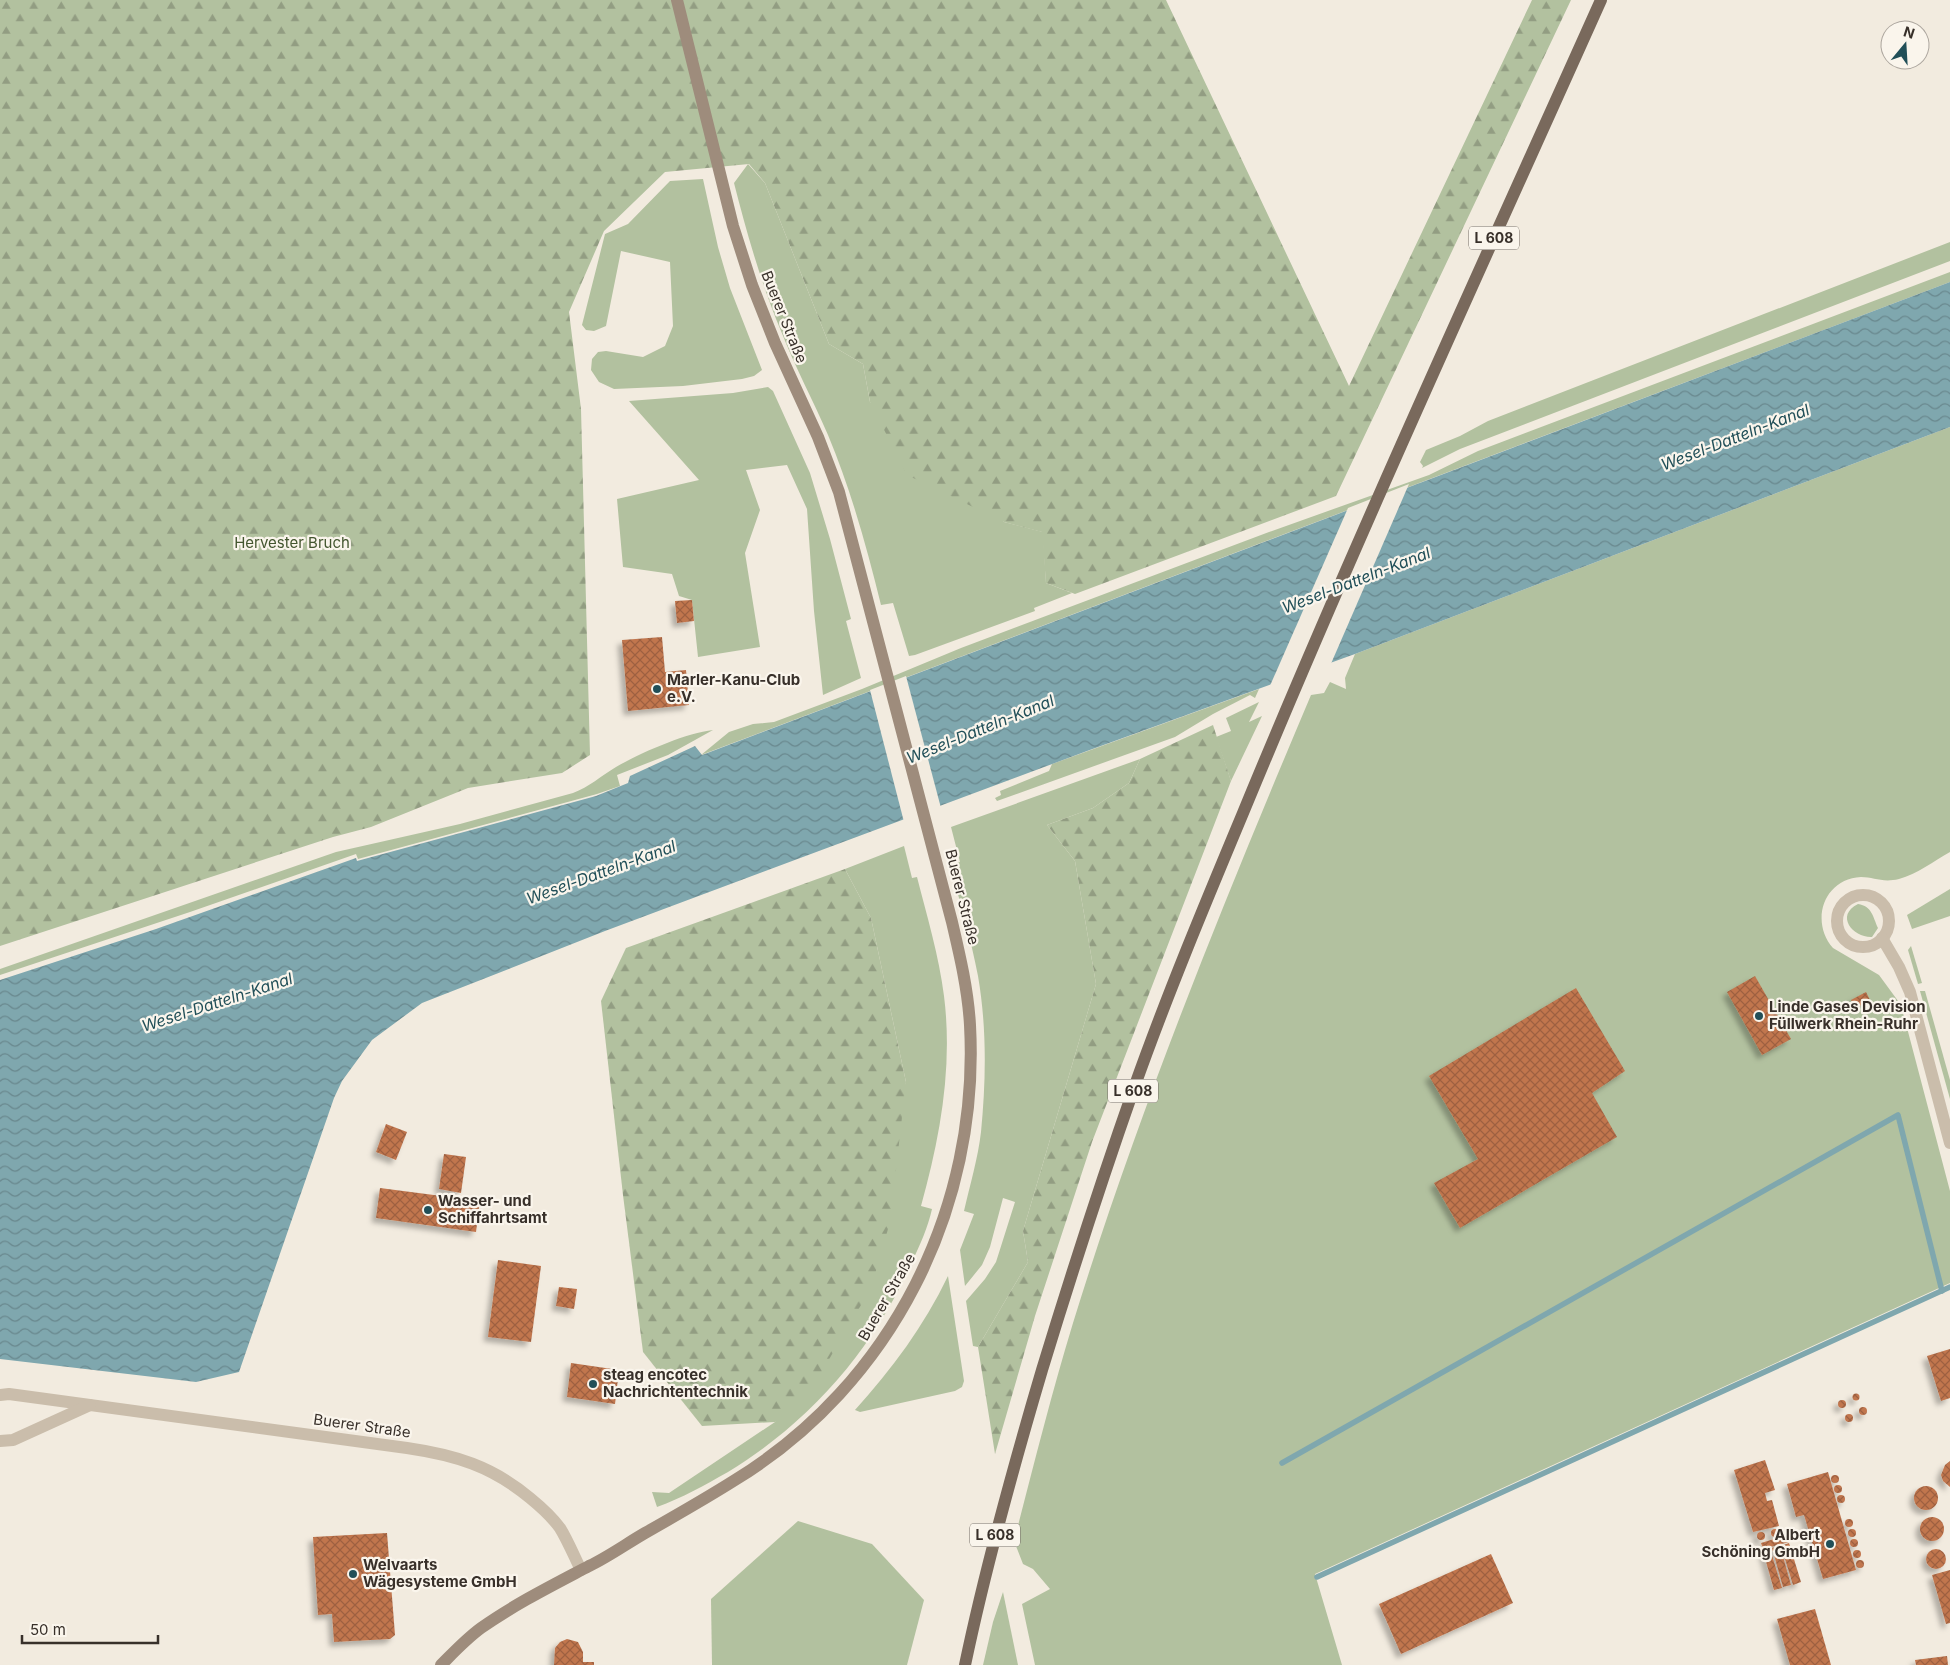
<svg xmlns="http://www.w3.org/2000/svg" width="1950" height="1665" viewBox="0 0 1950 1665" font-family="Inter,sans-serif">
	<defs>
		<pattern id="forest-firs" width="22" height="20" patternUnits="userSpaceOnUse" patternTransform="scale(1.25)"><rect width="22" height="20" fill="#b2c19f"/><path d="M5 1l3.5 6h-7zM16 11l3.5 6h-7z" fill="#929d82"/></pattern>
		<pattern id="water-waves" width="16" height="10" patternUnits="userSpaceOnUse" patternTransform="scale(1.25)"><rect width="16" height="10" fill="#7fa7ae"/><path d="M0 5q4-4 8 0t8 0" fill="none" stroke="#69888e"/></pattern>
		<pattern id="building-cross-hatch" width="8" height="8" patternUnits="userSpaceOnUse" patternTransform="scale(1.25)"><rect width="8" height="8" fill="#c1764e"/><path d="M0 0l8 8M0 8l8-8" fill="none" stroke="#9e6141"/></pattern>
		<filter id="shadow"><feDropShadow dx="-4.5" dy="4.5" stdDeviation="2.5" flood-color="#0004"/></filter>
	</defs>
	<rect width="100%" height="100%" fill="#f2ebdf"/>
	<g fill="#b2c19f">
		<path d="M748,164L765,183L829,344L863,364L870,402L1004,522L1043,532L1046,583L1072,593L1034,608L1035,611L915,655L909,656L893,603L881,605C867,548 851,490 828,435C813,400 795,367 781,331C761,283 747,234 734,183Z"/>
		<path d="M703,179L718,247L730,288L762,370L754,376L742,379L683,386L614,389L599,382L591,370L592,359L598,352L606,351L643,357L665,346L673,326L670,262L621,251L606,326L594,331L586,330L582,325L605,234L628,224L670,181Z"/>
		<path d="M1950,242V261L1460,449L1422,468L1423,466L1420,462L1426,450L1460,436L1488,421Z"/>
		<path d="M1950,272V282L701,755L729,732L753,724L774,722L862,689L961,648L1269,532L1429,475L1478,451Z"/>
		<path d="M768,387L773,391L810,473L830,539L851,619L846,621L861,678L823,695L814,611L807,509L787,465L746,470L760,510L745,553L760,647L698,657L692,600L679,596L672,574L623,567L617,499L699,480L629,401L733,393Z"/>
		<path d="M1950,427V852C1934,861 1917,874 1899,879C1882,883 1874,877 1861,877C1823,879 1810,922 1833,948L1879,975L1901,1005L1950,1191V1283L1315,1574L1342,1665H1035L1022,1604L1050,1589L1033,1569L1023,1564L1014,1541C1033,1468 1051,1395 1073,1323C1139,1109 1224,901 1311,695L1324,693L1330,682L1346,689L1345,678L1355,654Z"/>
		<path d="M1259,689L1255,698L1250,695L1213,714L1175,737L997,801L995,798L1001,795L1000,791L1049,771L1052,764Z"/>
		<path d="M1259,702L1249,722L1262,716L1231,781L1216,737L1231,731L1226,718Z"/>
		<path d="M713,730L668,755L617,775L620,786L597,794L358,859L356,854L190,912L0,975V969L336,852L460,824L573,793C589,787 601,776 616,767C640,753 686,733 713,730Z"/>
		<path d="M1140,759L1129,783L1093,808L1047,825L1075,861L1096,984L1023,1231L1028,1262L978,1347L973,1346L966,1301L985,1279L996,1262L1015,1202L1003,1198L990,1247L982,1265L965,1286L960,1250L974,1214L964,1211C970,1185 978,1158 981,1132C986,1081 987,1028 978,976C971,939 960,902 950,865L960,862L951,827Z"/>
		<path d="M904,846L912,878L917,877C927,916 939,956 944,996C953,1067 940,1138 921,1206L932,1209C928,1227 920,1245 912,1262C873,1350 810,1422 728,1472C705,1485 682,1498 657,1507L652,1492L669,1493L775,1422L906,1082L871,918L845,869Z"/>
		<path d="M1950,889V916L1912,929L1907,915Z"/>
		<path d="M1858,904C1872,906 1873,917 1878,928L1872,937C1854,938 1834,916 1858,904Z"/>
		<path d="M1911,946L1922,983L1918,984L1908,950Z"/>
		<path d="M1920,991H1925L1950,1080V1099Z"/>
		<path d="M948,1276L964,1381L962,1387L955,1391L860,1412L855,1410C892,1369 924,1326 948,1276Z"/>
		<path d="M798,1521L872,1544L924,1600L907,1665H712L711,1599Z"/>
		<path d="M1003,1592L1018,1665H983L993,1622Z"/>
	</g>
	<g fill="url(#forest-firs)">
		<path d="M0,0H1166L1349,386L1532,0H1571L1336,496L1075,594L1046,583L1042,532L1004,522L907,475L870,402L863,364L829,344L765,183L749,164L665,172L604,231L569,312L581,409L590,755L562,773L468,788L371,827L333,837L0,946Z"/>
		<path d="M1213,725L1231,781L1092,1142L1035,1316L995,1454L978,1347L1028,1262L1023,1231L1096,984L1075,861L1047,825L1093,808L1129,783L1140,759Z"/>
		<path d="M845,869L871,918L906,1082L890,1222L871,1288L821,1373L775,1422L702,1426L643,1352L623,1195L601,1001L626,948Z"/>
	</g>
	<path fill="url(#water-waves)" d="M1950,282V427L1355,654L1087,751L605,931L422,1003L372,1040L342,1081L334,1098L239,1372L196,1382L0,1359V980L156,929L356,858L357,861L596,796L628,783L630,776L695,746L702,755Z"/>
	<g fill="#f2ebdf">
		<path d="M1409,484L1330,666L1269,688L1348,508Z"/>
		<path d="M906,676L941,808L904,822L870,690Z"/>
	</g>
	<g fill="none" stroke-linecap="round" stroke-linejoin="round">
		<g stroke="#7fa7ae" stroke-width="5.5">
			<path d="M1282,1463L1898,1115L1942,1291"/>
			<path d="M1317,1577L1950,1287"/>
		</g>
	</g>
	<g fill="url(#building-cross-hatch)" filter="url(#shadow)">
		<path d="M692,600L694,621L677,623L675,601Z"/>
		<path d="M662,637L665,672L686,670L689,705L628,711L622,640Z"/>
		<path d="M1755,976L1791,1039L1762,1055L1727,992Z"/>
		<path d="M1576,988L1625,1071L1592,1093L1617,1137L1460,1228L1434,1183L1478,1159L1429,1076Z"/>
		<path d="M1866,992L1870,1000L1856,1008L1851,1000Z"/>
		<path d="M386,1124L407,1132L396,1160L376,1152Z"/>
		<path d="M444,1154L466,1157L461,1193L439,1189Z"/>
		<path d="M380,1188L480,1201L476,1232L376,1218Z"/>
		<path d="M498,1260L541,1266L531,1342L488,1337Z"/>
		<path d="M559,1287L577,1289L574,1309L556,1306Z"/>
		<path d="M1950,1349V1398L1941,1401L1927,1356Z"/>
		<path d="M571,1363L619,1370L615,1404L567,1397Z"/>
		<circle cx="1856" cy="1397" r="3.5"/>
		<circle cx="1842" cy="1404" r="4"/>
		<circle cx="1863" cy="1411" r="4"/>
		<circle cx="1849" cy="1418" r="4"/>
		<path d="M1765,1460L1775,1490L1765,1493L1767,1501L1772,1500L1779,1526L1753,1532L1734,1470Z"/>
		<path d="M1950,1461V1487L1943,1481L1941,1475L1945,1465Z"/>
		<path d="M1828,1472L1856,1570L1823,1579L1804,1515L1796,1517L1787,1484Z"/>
		<circle cx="1835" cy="1479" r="4"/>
		<circle cx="1838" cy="1489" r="4"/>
		<circle cx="1926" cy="1498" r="12"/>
		<circle cx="1841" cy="1499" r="4"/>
		<circle cx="1932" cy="1529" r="12"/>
		<circle cx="1849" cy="1523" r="4"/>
		<circle cx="1775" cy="1533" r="4"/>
		<circle cx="1852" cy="1533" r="4"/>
		<circle cx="1761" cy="1536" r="4"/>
		<path d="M387,1533L395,1635L390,1639L334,1642L332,1614L318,1615L313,1537Z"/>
		<path d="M1787,1535L1789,1542L1763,1549L1761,1543Z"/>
		<circle cx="1854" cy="1543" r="4"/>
		<path d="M1789,1543L1801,1582L1793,1585L1781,1546Z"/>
		<path d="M1780,1546L1791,1585L1783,1587L1772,1548Z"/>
		<path d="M1770,1549L1782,1588L1774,1590L1763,1551Z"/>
		<circle cx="1936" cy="1559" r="10"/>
		<circle cx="1857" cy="1554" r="4"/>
		<path d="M1491,1554L1513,1603L1401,1654L1379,1604Z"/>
		<circle cx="1860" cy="1564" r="4"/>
		<path d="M1950,1570V1623L1946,1624L1932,1575Z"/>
		<path d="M1815,1609L1831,1665H1790L1777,1619Z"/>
		<path d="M567,1639L578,1642L583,1652V1662H594V1665H554L555,1648L560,1642Z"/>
		<path d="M1947,1656L1948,1665H1916L1915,1660Z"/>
	</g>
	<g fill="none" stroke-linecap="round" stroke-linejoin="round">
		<g stroke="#cabdab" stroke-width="12">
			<circle cx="1863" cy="921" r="26"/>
			<path d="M1882,938L1899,967L1910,992L1950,1143"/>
			<path d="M0,1395L9,1394L407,1448C455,1455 492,1466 530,1498C541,1507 552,1517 560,1528C568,1541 574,1556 581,1570"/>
			<path d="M0,1441L13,1440L90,1405"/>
		</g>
		<path stroke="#9e8c7c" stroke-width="12" d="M441,1665C454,1652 466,1639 481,1628C515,1604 553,1585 589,1566C608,1557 626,1544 645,1533C675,1516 705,1499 735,1480C892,1384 980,1208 970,1025C968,990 960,956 952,922L839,492L818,437L775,343L752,285L733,226L677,0"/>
		<path stroke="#79695c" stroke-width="12" d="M965,1665C986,1565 1013,1468 1042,1370C1071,1275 1101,1182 1134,1088C1167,995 1205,904 1243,813C1356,539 1480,270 1601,0"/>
	</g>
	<g fill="#214f58" stroke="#faf5ec" stroke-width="2">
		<circle cx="657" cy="689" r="5"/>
		<circle cx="1759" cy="1016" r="5"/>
		<circle cx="428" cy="1210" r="5"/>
		<circle cx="593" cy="1384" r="5"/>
		<circle cx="1830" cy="1544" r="5"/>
		<circle cx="353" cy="1574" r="5"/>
	</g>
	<g text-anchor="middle" stroke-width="4.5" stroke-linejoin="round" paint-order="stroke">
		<g fill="#faf5ec" stroke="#726b64" stroke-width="1">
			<rect x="1469" y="226.5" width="50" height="23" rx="4"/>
			<rect x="1108" y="1079.5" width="50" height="23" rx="4"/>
			<rect x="970" y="1523.5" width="50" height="23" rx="4"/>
		</g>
		<g font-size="14" font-weight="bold" fill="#38302a">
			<text x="1494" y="243">L 608</text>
			<text x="1133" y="1096">L 608</text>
			<text x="995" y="1540">L 608</text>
		</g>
		<g font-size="15" fill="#38302a" stroke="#faf5ec">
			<text transform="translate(784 317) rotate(68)" y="5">Buerer Straße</text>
			<text transform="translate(962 897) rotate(76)" y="5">Buerer Straße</text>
			<text transform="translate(887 1297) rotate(-60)" y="5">Buerer Straße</text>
			<text transform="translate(362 1426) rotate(8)" y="5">Buerer Straße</text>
		</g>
		<g font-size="15" fill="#43562f" stroke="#faf5ec">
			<text x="292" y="548">Hervester Bruch</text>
		</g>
		<g font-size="15" font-weight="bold" fill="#38302a" stroke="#faf5ec" text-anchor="start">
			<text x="667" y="685">Marler-Kanu-Club<tspan x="667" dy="17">e.V.</tspan></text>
			<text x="1769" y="1012">Linde Gases Devision<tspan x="1769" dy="17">Füllwerk Rhein-Ruhr</tspan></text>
			<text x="438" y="1206">Wasser- und<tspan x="438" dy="17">Schiffahrtsamt</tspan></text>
			<text x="603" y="1380">steag encotec<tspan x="603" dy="17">Nachrichtentechnik</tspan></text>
			<text x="1820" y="1540" text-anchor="end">Albert<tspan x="1820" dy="17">Schöning GmbH</tspan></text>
			<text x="363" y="1570">Welvaarts<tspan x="363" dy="17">Wägesysteme GmbH</tspan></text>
		</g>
		<g font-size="16" font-style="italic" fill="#214f58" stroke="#faf5ec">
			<text transform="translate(1735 437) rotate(-21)" y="6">Wesel-Datteln-Kanal</text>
			<text transform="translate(1356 580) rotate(-21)" y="6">Wesel-Datteln-Kanal</text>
			<text transform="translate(980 729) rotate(-22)" y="6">Wesel-Datteln-Kanal</text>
			<text transform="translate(601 872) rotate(-20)" y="6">Wesel-Datteln-Kanal</text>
			<text transform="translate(217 1002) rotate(-18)" y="6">Wesel-Datteln-Kanal</text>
		</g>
	</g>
	<g transform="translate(1905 45) rotate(18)"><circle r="24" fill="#faf5ec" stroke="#aca69e"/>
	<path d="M0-4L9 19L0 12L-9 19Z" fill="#214f58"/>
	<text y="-8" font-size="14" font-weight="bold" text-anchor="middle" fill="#38302a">N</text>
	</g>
	<path d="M22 1635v8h136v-8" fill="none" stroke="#38302a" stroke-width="2.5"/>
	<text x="30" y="1635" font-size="15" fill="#38302a" stroke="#faf5ec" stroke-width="4" paint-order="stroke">50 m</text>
</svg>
